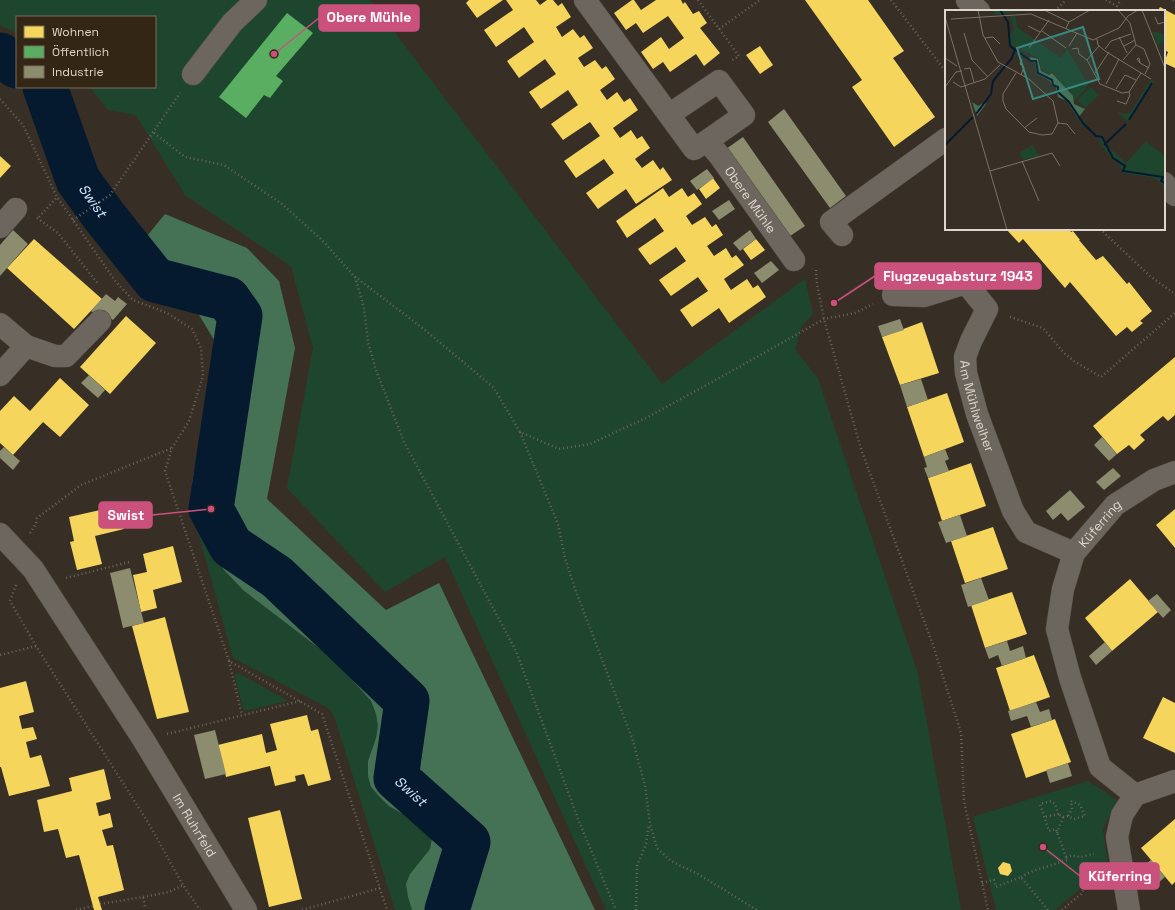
<svg xmlns="http://www.w3.org/2000/svg" width="1175" height="910" viewBox="0 0 1175 910" font-family="'Space Grotesk',sans-serif">
	<rect width="100%" height="100%" fill="#372f25"/>
	<g fill="#1e462f">
		<path d="M0,0H370L662,384L805,279L813,314L802,326L795,349L818,379L918,674L961,910H606L445,557L385,592L287,488L313,348L291,266L185,195L136,115L108,110L90,87H155V17H17V33L1,26L0,24Z"/>
		<path d="M197,528L224,570L243,590L320,649L348,675L371,701L376,714L378,726L376,738L368,761L408,817L418,821L427,827L432,839L430,849L420,861L408,897L412,910H395L335,719L330,709L233,658Z"/>
		<path d="M237,673H238L288,701L244,711L235,678V675Z"/>
		<path d="M1088,781L1117,800L1103,829L1108,865L1055,910H996L973,817Z"/>
	</g>
	<path fill="#457155" d="M165,214L247,248L279,281L295,348L267,499L386,610L439,583L595,910H412L408,897L406,884L410,874L430,849L432,838L427,827L418,821L408,817L389,806L378,795L371,787L368,776V761L376,738L378,726L376,714L371,701L348,675L320,649L243,590L224,570L197,528L192,483L211,375L214,340L195,308L150,283L129,258Z"/>
	<g fill="#f6d55c">
		<path d="M469,0H503L477,18L466,3Z"/>
		<path d="M506,0H536L540,5L547,0H553L558,6L562,3L571,17L556,27L562,37L573,29L580,38L584,35L593,48L578,58L584,67L595,60L602,69L606,66L615,79L600,90L607,100L617,92L624,102L630,98L638,110L613,128L620,138L631,130L637,139L642,136L650,148L635,159L642,168L653,160L660,170L663,167L672,180L636,204L626,189L598,209L586,193L614,173L604,159L576,178L564,161L600,136L590,122L563,140L551,124L578,105L568,90L541,109L529,92L556,74L545,59L519,78L507,61L534,42L524,27L496,47L484,30L513,10Z"/>
		<path d="M632,0H634L641,10L656,0H681L683,4L685,2L693,14L699,11L707,23L700,28L720,53L704,66L696,54L670,72L663,62L653,69L641,52L661,37L669,49L684,38L668,16L643,33L636,23L626,30L614,13Z"/>
		<path d="M805,0H868L904,51L893,58L935,117L894,147L852,87L862,80Z"/>
		<path d="M1160,7L1175,15V68L1164,63L1168,52L1164,50V11H1158Z"/>
		<path d="M760,46L773,65L760,74L746,55Z"/>
		<path d="M0,156L11,166L0,178Z"/>
		<path d="M713,178L720,188L706,199L699,189Z"/>
		<path d="M663,188L669,197L682,188L688,197L694,193L702,204L686,216L692,225L705,217L712,227L716,224L723,235L707,246L714,256L726,248L732,258L736,255L744,265L724,279L731,290L747,279L753,288L758,285L766,297L729,323L719,308L692,327L680,310L708,291L698,277L671,296L659,280L686,261L676,247L650,265L638,249L664,231L655,218L627,238L616,221Z"/>
		<path d="M1006,229H1069L1071,232L1073,231L1080,240H1079L1096,260L1103,256L1127,284L1129,282L1152,311L1140,321L1143,323L1132,332L1127,327L1116,336L1070,282L1065,288L1023,239L1019,243Z"/>
		<path d="M34,239L102,299L74,329L7,268Z"/>
		<path d="M756,239L765,250L751,260L743,249Z"/>
		<path d="M126,316L156,343L110,394L80,367Z"/>
		<path d="M922,322L939,373L900,385L882,337Z"/>
		<path d="M1175,357V415L1168,421L1163,416L1140,435L1145,440L1134,450L1129,445L1117,454L1093,426Z"/>
		<path d="M60,378L89,405L60,437L43,422L13,455L0,443V411L14,396L30,411Z"/>
		<path d="M947,393L964,442L924,457L907,407Z"/>
		<path d="M971,463L986,506L942,521L928,478Z"/>
		<path d="M118,506L124,529L95,536L102,564L77,570L70,542L74,541L69,517Z"/>
		<path d="M1175,509V548L1156,525Z"/>
		<path d="M993,527L1008,569L965,583L951,541Z"/>
		<path d="M173,546L182,582L153,590L157,608L141,612L133,575L147,572L143,554Z"/>
		<path d="M1130,579L1158,612L1112,651L1085,618Z"/>
		<path d="M1012,592L1027,634L985,648L971,605Z"/>
		<path d="M165,617L189,712L157,719L132,626Z"/>
		<path d="M1034,655L1050,697L1010,711L996,668Z"/>
		<path d="M26,681L34,712L19,716L22,729L33,727L37,739L26,742L30,758L41,755L50,786L9,796L1,767H0V688Z"/>
		<path d="M1163,697L1175,703V753L1143,738Z"/>
		<path d="M307,715L311,731L318,729L331,780L308,786L304,774L295,776L296,781L275,786L270,766L226,777L218,745L262,734L266,753L277,750L270,724Z"/>
		<path d="M1055,719L1071,762L1026,778L1011,734Z"/>
		<path d="M104,769L111,799L96,803L99,816L110,813L113,827L102,830L107,846L113,845L124,890L98,897L102,910H94L79,855L66,858L58,829L44,832L37,800L72,791L69,778Z"/>
		<path d="M280,810L302,899L269,907L248,818Z"/>
		<path d="M1175,819V882L1172,885L1141,848Z"/>
		<path d="M1003,862L1010,864L1012,871L1008,876L1000,874L998,868Z"/>
	</g>
	<path fill="#5aae61" d="M287,13L313,33L276,76L283,81L270,98L264,95L246,118L219,97Z"/>
	<g fill="#8c8c6e">
		<path d="M784,109L846,196L830,208L768,122Z"/>
		<path d="M743,137L805,226L787,238L726,149Z"/>
		<path d="M707,169L714,178L697,190L690,181Z"/>
		<path d="M729,200L735,209L719,220L712,211Z"/>
		<path d="M13,230L28,244L0,276V245Z"/>
		<path d="M750,230L756,239L740,251L733,243Z"/>
		<path d="M771,261L779,270L762,283L754,273Z"/>
		<path d="M106,294L115,301L118,297L127,304L113,320L104,313L99,318L91,311Z"/>
		<path d="M900,319L904,330L882,337L878,326Z"/>
		<path d="M89,375L105,390L98,398L81,383Z"/>
		<path d="M921,379L928,400L907,407L900,385Z"/>
		<path d="M1102,437L1117,454L1109,461L1094,445Z"/>
		<path d="M4,447L20,461L13,470L0,458V451Z"/>
		<path d="M945,449L949,459L945,461L949,471L928,478L924,468L927,467L924,457Z"/>
		<path d="M1113,468L1121,476L1104,490L1096,482Z"/>
		<path d="M1070,490L1085,507L1068,521L1061,513L1053,520L1046,511Z"/>
		<path d="M960,515L967,536L946,543L938,522Z"/>
		<path d="M130,568L144,623L123,628L110,573Z"/>
		<path d="M981,578L989,600L968,607L961,585Z"/>
		<path d="M1157,594L1171,610L1163,618L1148,601Z"/>
		<path d="M1007,641L1010,651L1023,646L1026,658L1002,666L998,655L989,659L985,648Z"/>
		<path d="M1105,642L1112,651L1096,665L1089,656Z"/>
		<path d="M1036,702L1040,712L1049,709L1052,720L1031,727L1027,716L1011,721L1008,711Z"/>
		<path d="M215,730L226,774L205,779L194,735Z"/>
		<path d="M1068,763L1072,776L1050,783L1046,770Z"/>
		<path d="M1151,860L1165,877L1157,884L1142,867Z"/>
	</g>
	<g fill="none" stroke-linecap="round" stroke-linejoin="round">
		<g stroke="#051a2f" stroke-width="45">
			<path d="M0,55L17,66"/>
			<path id="s1" d="M45,87L78,180L104,216L155,280L228,299L240,316L211,509L231,546L277,577L407,701L396,778L468,842L447,910"/>
		</g>
		<g stroke="#544c44" stroke-width="23">
			<g id="minor">
				<path id="s2" d="M585,0L694,149L707,141L719,155L794,260"/>
				<path d="M967,0L979,11"/>
				<path d="M193,74L232,23L256,0"/>
				<path d="M670,114L719,81L744,115L707,141"/>
				<path d="M1164,183L1175,195"/>
				<path d="M0,227L16,209"/>
				<path d="M842,235L831,222L946,139"/>
				<path id="s3" d="M893,295L924,296L966,283L987,309L971,341L965,357L966,373L977,414L1013,511L1026,532L1074,553"/>
				<path d="M0,324L26,346L0,375"/>
				<path d="M26,346L55,356H66L100,321"/>
				<path id="s4" d="M0,534L33,569L143,739L246,910"/>
				<path id="s5" d="M1135,795L1100,767L1070,678L1057,629L1063,589L1074,553L1115,505L1154,480L1175,472"/>
				<path d="M1135,795L1175,781"/>
				<path d="M1129,910L1117,837L1122,815L1135,795"/>
			</g>
		</g>
		<g stroke="#6b655d" stroke-width="2.5" stroke-dasharray="1 3" stroke-linecap="butt">
			<path d="M698,0L739,56L731,61"/>
			<path d="M891,0L946,72"/>
			<path d="M1106,0L1117,6L1121,0"/>
			<path d="M1173,0L1175,1"/>
			<path d="M1055,11L1066,0"/>
			<path d="M719,29L760,0"/>
			<path d="M0,99L23,125L57,197L116,282L133,300L167,313L192,329L201,348L203,376L189,421L172,448L165,471L229,661L322,714L387,910"/>
			<path d="M154,133L185,157L224,165L282,204L322,240L354,276L425,330L494,388L520,432L559,449L590,444L646,418L732,371L824,319L855,313L873,304"/>
			<path d="M39,217L57,197"/>
			<path d="M37,218L58,233L99,285"/>
			<path d="M73,220L110,195L180,93"/>
			<path d="M1100,229L1150,276L1175,294"/>
			<path d="M816,270L817,284L824,319L861,449L933,645L961,733L964,801L988,910"/>
			<path d="M355,277L364,308L368,342L376,370L404,442L516,651L578,819L616,910"/>
			<path d="M1010,317L1043,328L1064,353L1074,361L1101,377L1175,313"/>
			<path d="M520,432L558,524L565,558L575,589L632,738L645,785L650,824L657,848L671,861L698,874L757,910"/>
			<path d="M30,533L36,524L37,518L81,485L172,448"/>
			<path d="M66,578L129,562"/>
			<path d="M16,585L10,601L36,646L149,824L183,885"/>
			<path d="M0,655L36,646"/>
			<path d="M229,661L242,715"/>
			<path d="M167,734L300,701"/>
			<path d="M1063,817L1068,816L1074,819L1085,816L1080,805L1071,801L1072,809L1068,816"/>
			<path d="M1057,833L1063,817L1058,814"/>
			<path d="M1066,857C1073,855 1073,856 1080,857C1084,857 1089,854 1094,854"/>
			<path d="M1021,877L1030,872L1067,860L1056,829L1049,831L1040,804L1051,801L1055,804L1058,814L1044,817"/>
			<path d="M982,883L994,880L996,887L1021,877L1048,910"/>
			<path d="M143,897L169,892L183,885L200,910"/>
			<path d="M100,904L143,897L145,907"/>
			<path d="M76,910L93,906"/>
			<path d="M302,910L380,888"/>
			<path d="M636,910L637,866L646,844L649,824"/>
			<path d="M1062,910L1081,894L1096,865"/>
		</g>
		<use href="#minor" stroke="#6d665f" stroke-width="22"/>
	</g>
	<g text-anchor="middle" stroke-width="4" stroke-linejoin="round" paint-order="stroke">
		<g font-size="13" fill="#dfd6cb" stroke="#342614">
			<text dy="5" stroke="none"><textPath href="#s2" startOffset="273">Obere Mühle</textPath></text>
			<text dy="5" stroke="none"><textPath href="#s3" startOffset="212">Am Mühlweiher</textPath></text>
			<text dy="5" stroke="none"><textPath href="#s5" startOffset="307">Küferring</textPath></text>
			<text dy="5" stroke="none"><textPath href="#s4" startOffset="351">Im Ruhrfeld</textPath></text>
		</g>
		<g font-size="14" font-style="italic" fill="#cfe7ff" stroke="#342614">
			<text dy="5" stroke="none"><textPath href="#s1" startOffset="124">Swist</textPath></text>
			<text dy="5" stroke="none"><textPath href="#s1" startOffset="891">Swist</textPath></text>
		</g>
	</g>
	<g transform="translate(945 10)">
		<rect width="220" height="220" fill="#372f25"/>
		<path d="M48,0H77V1L50,5ZM65,6H70L73,18L116,48L122,39L144,75L128,92V86L107,61L104,64L97,60L93,48L65,34L64,26L69,20ZM207,21L220,25V30L214,35L218,49ZM206,70L209,72L183,112L171,100L178,104L185,103ZM145,77L154,85L140,98L132,90ZM115,88H119L122,91L133,108L134,106L152,126L158,128L160,134L181,153L201,131L220,146V177L210,168L178,163L175,155L167,149L157,136L155,130L136,113L121,91ZM87,135L94,146L78,150L74,143Z" fill="#1e462f"/>
		<path d="M85,47L93,49L96,61L104,65L107,63L128,86L129,94L140,99L133,108L122,91L113,87L111,77L107,75L105,71L92,64L90,53L84,50ZM27,92L33,96L40,92L41,94L32,106Z" fill="#457155"/>
		<path fill="none" stroke="#051a2f" stroke-width="2" d="M55,0L63,12L65,36L86,51H91L93,63L107,70L108,75L113,77V82L124,92L138,113L151,126L157,127L168,148L180,156L178,161L218,167L216,171L220,173M31,104L46,84L48,71L67,48L70,39M184,110L207,73M0,135L28,107M159,135L181,114"/>
		<path fill="none" stroke="#7a7267" stroke-width="1" d="M33,0L38,25L53,52L84,69L108,91L113,113L107,124L97,125L84,122L61,99L58,91V84L71,63M99,0L124,12M173,0L185,13L191,35M197,0L220,58M0,7L62,220M210,7L213,14L220,12M6,9L86,4L148,30L174,18L183,6L193,0M83,16L95,22M121,18L124,12L145,0M97,21L121,38M19,23L27,50L43,67M174,27L182,43M40,28L48,27L55,34M152,29L153,35L160,41L206,69M191,35L199,39L205,54L200,64M124,36L132,23M154,36L142,50L155,74L177,83L184,82L196,63M179,36L190,30M84,38L104,10M127,39L133,38L134,44L142,50M160,39L166,31L186,24M0,48L12,56M178,50L191,35M195,53L194,48L192,49L195,53L204,58M19,59L25,58L29,72M150,63L164,42M76,65L79,57L75,54L77,49M8,72L16,77L40,69L55,55M161,74L174,49M0,77L11,62L17,61M171,79L180,65L191,70M172,91L181,94L185,85L184,82M113,113L122,114L130,124M79,118L92,108M77,151L94,191M45,161L107,143L115,156"/>
		<path fill="#398981" fill-opacity="0.15" stroke="#398981" stroke-width="2" d="M138,17L154,69L88,89L72,38Z"/>
		<rect width="220" height="220" fill="none" stroke="#dfd6cb" stroke-width="2"/>
	</g>
	<path fill="none" stroke="#cb517d" stroke-width="1.5" d="M274 54L319 18M834 303L875 276M211 509L152 515M1043 847L1080 876"/>
	<g fill="#cb517d" stroke="#342614" stroke-width="1.5">
		<circle cx="274" cy="54" r="4"/>
		<circle cx="834" cy="303" r="4"/>
		<circle cx="211" cy="509" r="4"/>
		<circle cx="1043" cy="847" r="4"/>
	</g>
	<g fill="#cb517d" stroke="#cb517d" stroke-width="1.5">
		<rect x="319" y="5" width="100" height="26" rx="4"/>
		<rect x="875" y="263" width="166" height="26" rx="4"/>
		<rect x="99" y="502" width="53" height="26" rx="4"/>
		<rect x="1080" y="863" width="79" height="26" rx="4"/>
	</g>
	<g font-size="14" text-anchor="middle" font-weight="bold" fill="#fff">
		<text x="369" y="22">Obere Mühle</text>
		<text x="958" y="281">Flugzeugabsturz 1943</text>
		<text x="126" y="520">Swist</text>
		<text x="1120" y="881">Küferring</text>
	</g>
	<rect x="16" y="16" width="140" height="72" fill="#342614" stroke="#786c5d"/>
	<rect x="24" y="26" width="20" height="12" fill="#f6d55c" stroke="#786c5d"/>
	<text x="52" y="36" font-size="12" fill="#dfd6cb">Wohnen</text>
	<rect x="24" y="46" width="20" height="12" fill="#5aae61" stroke="#786c5d"/>
	<text x="52" y="56" font-size="12" fill="#dfd6cb">Öffentlich</text>
	<rect x="24" y="66" width="20" height="12" fill="#8c8c6e" stroke="#786c5d"/>
	<text x="52" y="76" font-size="12" fill="#dfd6cb">Industrie</text>
</svg>
